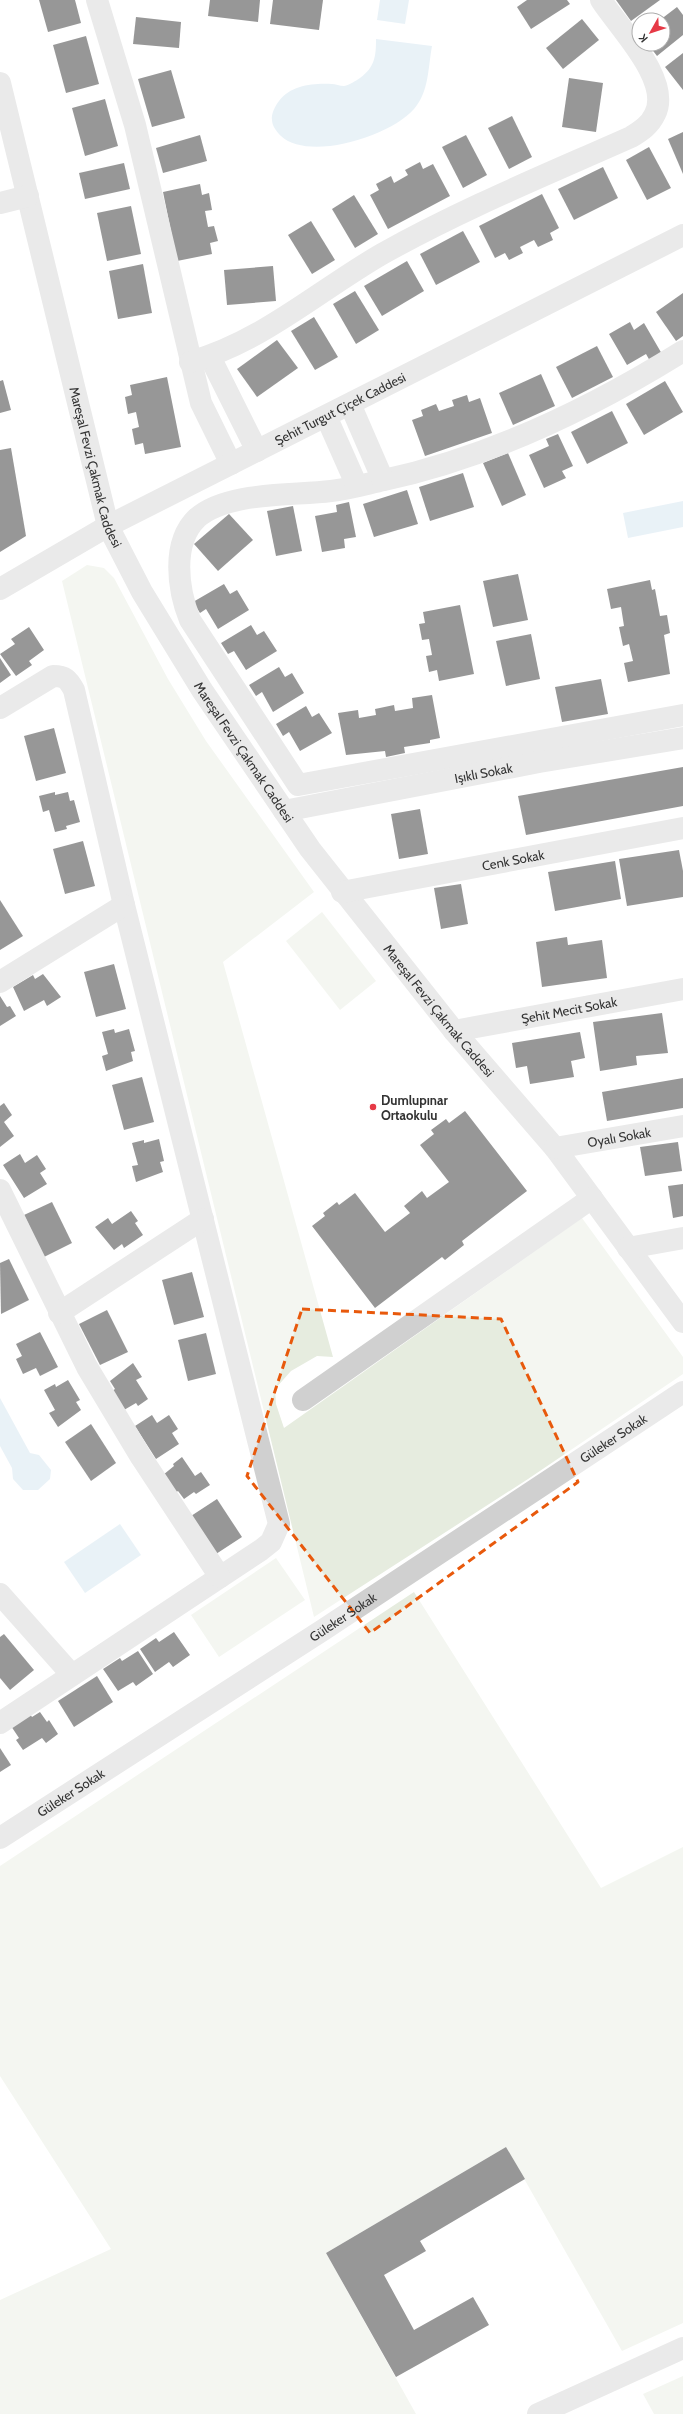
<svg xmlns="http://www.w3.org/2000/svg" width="683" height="2414" viewBox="0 0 683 2414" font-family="Cabin,sans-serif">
	<rect width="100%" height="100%" fill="#fff"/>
	<g fill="#e6ecdf">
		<path d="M87,565L104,568L114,578L168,679L206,741L314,892L223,962L333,1357L317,1356L291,1371L275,1389L276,1404L284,1428L582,1218L683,1357V1374L528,1479L314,1617L62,581Z"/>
		<path d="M322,912L376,981L340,1010L286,941Z"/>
		<path d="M276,1558L305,1600L219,1657L191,1615Z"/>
		<path d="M414,1592L601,1888L683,1847V2323L622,2351L506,2147L326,2253L416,2414H0V2300L111,2249L0,2076V1866Z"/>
		<path d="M683,2376V2414H654L643,2394Z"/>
	</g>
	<g fill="#cfe2ee">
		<path d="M380,0H409L405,24L377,20Z"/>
		<path d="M376,39L432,46C428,68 429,92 414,109C391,136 309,162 281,136C277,132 272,126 272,120C271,114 275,106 279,101C291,85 313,83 332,84C335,84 340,86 344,86C350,85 355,81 360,78C375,67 376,56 376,39Z"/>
		<path d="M683,501V527L628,538L623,513Z"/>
		<path d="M0,1398L30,1453L39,1455L51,1470L50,1479L38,1490H23L13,1479L12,1468L0,1446Z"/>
		<path d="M120,1524L141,1555L85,1593L64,1562Z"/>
	</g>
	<g fill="#1a1a1a">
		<path d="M39,0H75L81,23L48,32Z"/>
		<path d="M210,0H260L258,22L208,16Z"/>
		<path d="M273,0H323L319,30L270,24Z"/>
		<path d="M527,0H567L570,4L531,29L517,7Z"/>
		<path d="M616,0H660L631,21Z"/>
		<path d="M677,7L683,15V35L657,56L648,44H663V20H660Z"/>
		<path d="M136,17L181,22L179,48L133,44Z"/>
		<path d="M582,19L599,40L563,69L546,48Z"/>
		<path d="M86,36L99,84L66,93L53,45Z"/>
		<path d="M683,53V90L665,67Z"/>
		<path d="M171,70L185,118L152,127L138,79Z"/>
		<path d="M569,78L603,83L596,132L562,127Z"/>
		<path d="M105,99L118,146L85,156L72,108Z"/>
		<path d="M512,116L532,157L509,169L488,128Z"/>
		<path d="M683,132V174L668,139Z"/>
		<path d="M200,135L207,161L163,173L156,148Z"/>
		<path d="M466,135L487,175L463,188L442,147Z"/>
		<path d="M649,147L671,188L647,200L626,160Z"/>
		<path d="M420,162L423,169L433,164L450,196L388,229L370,195L379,190L376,184L391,176L394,183L408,175L405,170Z"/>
		<path d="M124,163L130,189L85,199L79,173Z"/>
		<path d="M603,167L618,198L574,220L558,189Z"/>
		<path d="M200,184L202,195L209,193L212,210L205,211L208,227L214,226L218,241L210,243L212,254L177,261L163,192Z"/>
		<path d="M542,194L559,228L550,233L553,240L538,247L534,240L520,247L523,253L509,260L505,253L495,258L479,226Z"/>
		<path d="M354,195L378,234L355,248L332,209Z"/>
		<path d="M131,206L141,254L107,261L97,213Z"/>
		<path d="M311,221L335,260L312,274L288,235Z"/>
		<path d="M463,231L480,262L436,285L420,254Z"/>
		<path d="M407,261L424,291L382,316L364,286Z"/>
		<path d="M143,264L152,313L118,319L109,271Z"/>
		<path d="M273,266L276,301L227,305L224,270Z"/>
		<path d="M355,291L379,330L356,344L333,304Z"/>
		<path d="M683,293V336L676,341L656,312Z"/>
		<path d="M314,317L338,357L315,370L291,331Z"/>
		<path d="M630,322L634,330L644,323L662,354L650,361L646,354L627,365L609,334Z"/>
		<path d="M277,340L298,368L257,397L237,369Z"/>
		<path d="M597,346L613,377L572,398L556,367Z"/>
		<path d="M541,374L555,406L513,425L499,393Z"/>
		<path d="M167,377L181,447L145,454L143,443L135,445L132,429L139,427L136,412L128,414L125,397L132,395L130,385Z"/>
		<path d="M3,380L11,410L0,413V381Z"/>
		<path d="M665,381L683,412L644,435L626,404Z"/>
		<path d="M467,395L469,402L480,398L492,433L425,456L412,420L423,416L421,410L436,404L439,411L454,406L452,400Z"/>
		<path d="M612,411L628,443L587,464L571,432Z"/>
		<path d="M558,434L573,466L562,471L566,478L544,488L529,455L549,446L546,439Z"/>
		<path d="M11,448L26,536L0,552V450Z"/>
		<path d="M508,453L526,495L502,506L483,463Z"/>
		<path d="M463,473L474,507L430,521L419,487Z"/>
		<path d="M407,490L418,524L374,537L363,504Z"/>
		<path d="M349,502L356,537L344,539L345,548L322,552L315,516L337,512L336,505Z"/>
		<path d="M293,506L302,551L276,556L267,511Z"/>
		<path d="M229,514L253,540L218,571L194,544Z"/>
		<path d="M518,574L528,620L493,627L483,581Z"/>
		<path d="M650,580L652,590L655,589L660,616L667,615L670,633L664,635L670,674L628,682L624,663L633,661L629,644L623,646L619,627L624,626L621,607L611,609L607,589Z"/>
		<path d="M224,584L230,594L237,590L249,610L218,629L206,609L200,613L193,602Z"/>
		<path d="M460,605L474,674L439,681L437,670L429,672L426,656L432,655L429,639L422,640L419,624L425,623L423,612Z"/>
		<path d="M251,625L257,635L264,631L277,651L246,670L234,651L228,654L221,643Z"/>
		<path d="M29,627L44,650L29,661L32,665L16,676L0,654L15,644L11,639Z"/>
		<path d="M531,634L540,679L506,686L496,641Z"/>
		<path d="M0,658L11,675L0,683Z"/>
		<path d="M279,667L285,677L292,673L304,693L273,712L262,692L256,696L249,685Z"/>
		<path d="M601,679L608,714L562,722L555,687Z"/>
		<path d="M432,695L440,738L430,740V743L404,747L405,753L386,757L385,751L346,755L338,713L358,710L359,718L376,715L375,709L394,705L395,711L413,708L412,698Z"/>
		<path d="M306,706L312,717L319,713L332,733L300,751L289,732L283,736L276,724Z"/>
		<path d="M54,728L66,773L36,781L24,736Z"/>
		<path d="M683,767V806L526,835L518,796Z"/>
		<path d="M55,792V795L68,792L70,801L74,800L80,822L66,826L67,829L55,832L49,810L43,812L39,796Z"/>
		<path d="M420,809L428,854L399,859L391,814Z"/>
		<path d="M83,841L95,886L65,894L53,849Z"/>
		<path d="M679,850L683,871V897L627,906L619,859Z"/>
		<path d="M615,861L621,899L555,911L548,872Z"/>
		<path d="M461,884L468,924L441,929L434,888Z"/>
		<path d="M0,900L23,936L0,950Z"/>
		<path d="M567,937L568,945L602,940L607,978L542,987L536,942Z"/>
		<path d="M114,964L126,1009L96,1017L84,972Z"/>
		<path d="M43,974L61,997L47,1006L44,1000L24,1011L13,987L33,975L35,979Z"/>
		<path d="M0,996L7,1007L10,1006L16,1016L0,1026Z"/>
		<path d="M662,1013L668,1053L636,1056L637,1065L600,1071L593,1022Z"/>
		<path d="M114,1029L115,1033L129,1029L135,1051L131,1052L133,1061L106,1071L102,1056L108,1054L102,1032Z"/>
		<path d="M580,1032L585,1058L571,1061L574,1077L530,1084L527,1066L516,1068L512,1043Z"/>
		<path d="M142,1077L154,1122L124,1130L112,1085Z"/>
		<path d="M683,1078V1108L607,1121L602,1092Z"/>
		<path d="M4,1103L12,1115L4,1122L14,1136L0,1147V1106Z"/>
		<path d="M465,1111L527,1191L462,1241L464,1245L445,1260L442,1257L375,1308L312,1226L325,1216L323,1213L337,1202L339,1205L355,1193L385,1232L410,1213L404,1206L422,1191L427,1198L449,1182L420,1145L434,1134L431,1130L446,1119L449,1123Z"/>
		<path d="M159,1139L164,1161L160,1162L163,1172L136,1182L132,1166L138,1165L132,1143L144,1140V1143Z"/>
		<path d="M678,1142L682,1171L645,1176L640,1147Z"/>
		<path d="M20,1154L25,1163L37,1155L46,1169L40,1173L47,1184L24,1198L3,1165Z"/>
		<path d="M683,1184V1216L673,1218L668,1186Z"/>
		<path d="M52,1202L72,1243L44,1257L24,1215Z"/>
		<path d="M131,1211L138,1221L135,1223L143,1235L124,1248L122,1244L114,1250L95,1227L108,1218L112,1224Z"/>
		<path d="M9,1259L29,1300L1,1314L0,1263Z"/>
		<path d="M192,1272L204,1317L174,1325L162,1280Z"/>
		<path d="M107,1310L128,1352L100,1365L79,1324Z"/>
		<path d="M40,1332L58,1367L40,1376L36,1368L23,1374L16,1359L22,1356L16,1344Z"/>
		<path d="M206,1333L216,1374L188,1381L178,1340Z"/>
		<path d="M133,1363L142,1377L136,1380L148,1399L138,1406L136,1403L124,1410L112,1391L115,1389L110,1381Z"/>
		<path d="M68,1380L80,1400L76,1402L81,1410L58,1427L49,1413L55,1410L44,1390L55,1384L56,1387Z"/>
		<path d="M152,1415L157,1423L169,1415L178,1429L172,1433L179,1444L156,1459L135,1426Z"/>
		<path d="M91,1424L116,1463L91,1481L65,1442Z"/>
		<path d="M182,1457L195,1476L201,1472L210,1485L196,1494L194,1492L184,1499L178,1491L175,1493L163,1475L174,1466L173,1464Z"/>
		<path d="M217,1499L242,1537L216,1554L191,1516Z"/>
		<path d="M174,1632L190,1655L173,1667L169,1662L155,1672L140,1649L156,1638L159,1642Z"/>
		<path d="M4,1634L34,1670L10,1690L0,1678V1637Z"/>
		<path d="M138,1651L153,1674L136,1686L133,1682L118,1691L103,1669L120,1658L122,1661Z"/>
		<path d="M97,1676L113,1702L74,1727L58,1701Z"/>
		<path d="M40,1712L47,1722L49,1720L58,1734L46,1743L42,1738L23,1750L16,1740L19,1738L11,1726L30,1714L32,1717Z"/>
		<path d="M0,1748L11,1765L0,1772Z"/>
		<path d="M506,2147L525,2179L420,2241L426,2251L384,2275L414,2330L473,2297L489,2325L396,2377L326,2253Z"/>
	</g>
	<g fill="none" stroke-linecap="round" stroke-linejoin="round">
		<g stroke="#d0d0d0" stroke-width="22">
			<path d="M97,0L135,125L201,403L231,464"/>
			<path id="s1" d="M0,83L108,526L142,592L202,690L310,849L454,1031L555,1148L683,1322"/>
			<path d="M0,203L28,196"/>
			<path d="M683,351C590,409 491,457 384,480C366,484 349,489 331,491C293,496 228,491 197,518C171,543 178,590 190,620L298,785L683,715"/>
			<path d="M210,357L257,451"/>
			<path d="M190,362C262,342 318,291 382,254C462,209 548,174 631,137C641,131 650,125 655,114C672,80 618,27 601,0"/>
			<path d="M350,404L383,480"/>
			<path d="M326,416L357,486"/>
			<path id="s2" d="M0,589L108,526L683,235"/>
			<path d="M0,708L53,676C65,676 68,679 74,690L124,905L279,1524L271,1542L261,1550L0,1723"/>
			<path id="s3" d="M284,811L539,762L683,738"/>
			<path id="s4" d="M342,892L683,828"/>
			<path d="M0,982L124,905"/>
			<path id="s5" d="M454,1031L683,989"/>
			<path id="s6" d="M555,1148L683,1126"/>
			<path d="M0,1190L87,1367L141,1457L220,1577"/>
			<path d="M628,1248L683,1238"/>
			<path d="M59,1313L203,1219"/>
			<path d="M303,1400L592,1198"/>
			<path d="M0,1594L72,1675"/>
			<path id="s7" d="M0,1838L323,1630L683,1392"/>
			<path d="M538,2414L683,2348"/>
		</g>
	</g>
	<path d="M0 0H683V2414H0ZM302,1309L501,1319L578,1482L370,1633L247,1476Z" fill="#fff" fill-opacity=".55" fill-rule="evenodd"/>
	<path fill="none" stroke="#e8590c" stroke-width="3" stroke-dasharray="8 5" stroke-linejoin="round" d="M302,1309L501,1319L578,1482L370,1633L247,1476Z"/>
	<circle fill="#e63946" stroke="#fff" stroke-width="1.5" cx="373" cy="1107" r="4"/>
	<g text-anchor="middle" stroke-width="4" stroke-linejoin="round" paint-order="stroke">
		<g font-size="13" fill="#333" stroke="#fff">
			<text dy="5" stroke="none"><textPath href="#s2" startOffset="385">Şehit Turgut Çiçek Caddesi</textPath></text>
			<text dy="5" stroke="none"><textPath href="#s1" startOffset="396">Mareşal Fevzi Çakmak Caddesi</textPath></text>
			<text dy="5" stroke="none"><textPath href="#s1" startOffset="720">Mareşal Fevzi Çakmak Caddesi</textPath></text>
			<text dy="5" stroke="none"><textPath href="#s3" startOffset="203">Işıklı Sokak</textPath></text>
			<text dy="5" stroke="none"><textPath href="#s4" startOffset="174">Cenk Sokak</textPath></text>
			<text dy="5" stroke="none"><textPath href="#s1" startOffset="1044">Mareşal Fevzi Çakmak Caddesi</textPath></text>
			<text dy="5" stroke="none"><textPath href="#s5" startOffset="117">Şehit Mecit Sokak</textPath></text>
			<text dy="5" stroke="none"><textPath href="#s6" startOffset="65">Oyalı Sokak</textPath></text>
			<text dy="5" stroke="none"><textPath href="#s7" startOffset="732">Güleker Sokak</textPath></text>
			<text dy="5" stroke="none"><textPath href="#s7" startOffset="408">Güleker Sokak</textPath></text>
			<text dy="5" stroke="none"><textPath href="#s7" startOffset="84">Güleker Sokak</textPath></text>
		</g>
		<g font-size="13" font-weight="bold" fill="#333" stroke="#fff" text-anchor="start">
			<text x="381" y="1105">Dumlupınar<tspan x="381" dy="15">Ortaokulu</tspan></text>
		</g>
	</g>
	<g transform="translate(651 32) rotate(231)"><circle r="19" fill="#ffffff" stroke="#adadad"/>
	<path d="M0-3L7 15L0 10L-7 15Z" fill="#e63946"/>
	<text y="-6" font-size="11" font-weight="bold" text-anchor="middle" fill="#333333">K</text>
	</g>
</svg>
